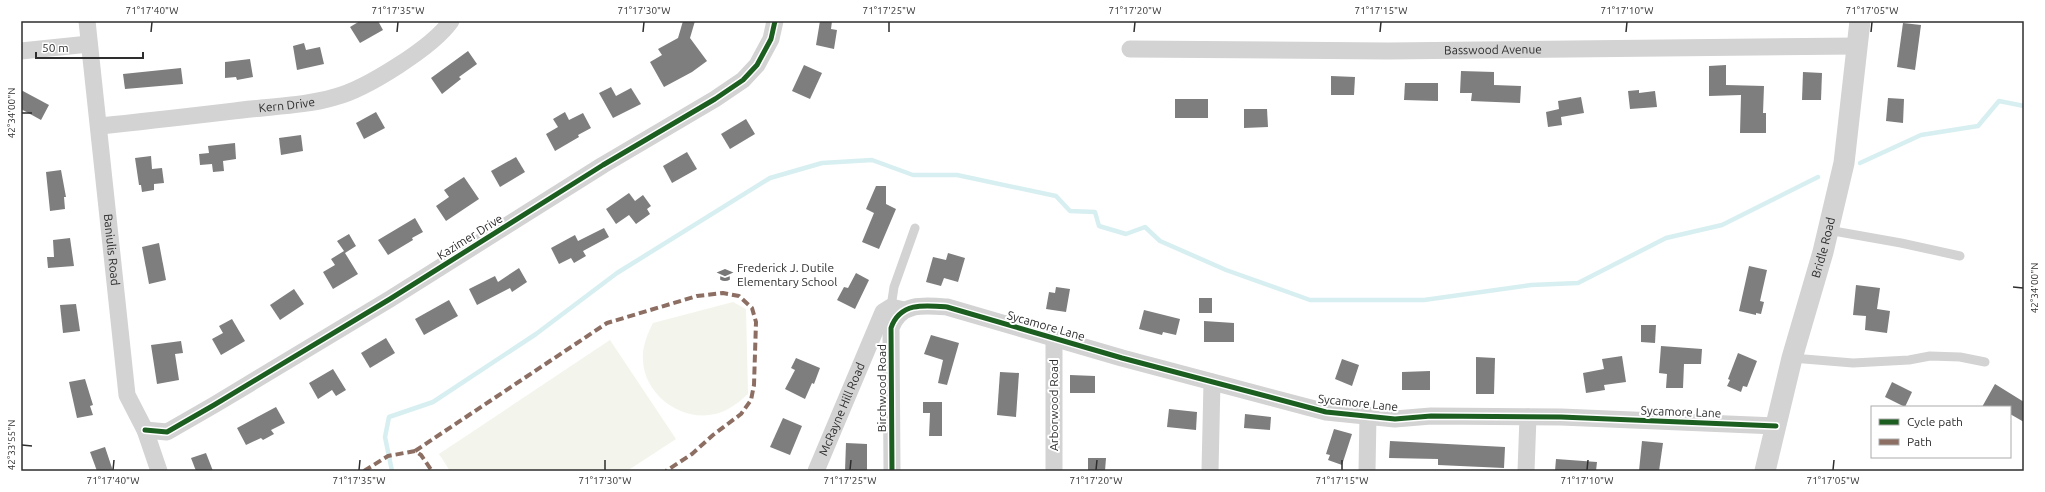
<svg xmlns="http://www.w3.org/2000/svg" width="2045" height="492" viewBox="0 0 2045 492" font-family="Ubuntu,sans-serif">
	<rect width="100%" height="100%" fill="#fff"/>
	<g fill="#f3f4eb">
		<path d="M733,302L746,309L748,394C738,403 728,411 715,414C681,422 645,395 643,361C642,347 647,335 653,323Z"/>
		<path d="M610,340L676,439L627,471H450L439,454Z"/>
	</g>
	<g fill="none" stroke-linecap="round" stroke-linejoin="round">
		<g stroke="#d8eff1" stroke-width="4.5">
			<path d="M1860,163L1921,135L1978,126L1999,101L2024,106"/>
			<path d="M392,471L385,437L389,417L433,402L536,334L617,273L770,178L822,163L872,160L913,175H957L1056,196L1070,211L1095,212L1099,226L1126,234L1145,227L1160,241L1226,270L1310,300H1424L1531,285L1578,283L1666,238L1722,225L1818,177"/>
		</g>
	</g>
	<g fill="#7e7e7e">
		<path d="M360,21H378L383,30L360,43L350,27Z"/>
		<path d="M683,21H695L690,38L707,61L692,72L664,87L650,62L662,55L658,49L678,38Z"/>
		<path d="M820,21H832L831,29L837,30L834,49L816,45Z"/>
		<path d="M1903,23L1921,25L1915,70L1897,67Z"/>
		<path d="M304,43L306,50L320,47L324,64L297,70L293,46Z"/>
		<path d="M468,51L477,64L459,77L461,79L442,94L431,78Z"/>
		<path d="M250,59L253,77L237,80L236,77L225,78V62Z"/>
		<path d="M804,65L822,73L810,99L792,91Z"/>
		<path d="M1726,65V85L1764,86L1763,113H1766V133H1740L1741,95L1709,96V66Z"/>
		<path d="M181,68L183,84L125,89L123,74Z"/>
		<path d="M1461,71L1494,72V85L1521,86L1520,103L1471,101L1472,93H1460Z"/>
		<path d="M1803,72L1822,73L1821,100H1802Z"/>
		<path d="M1331,76L1355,77L1354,95H1331Z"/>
		<path d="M1405,83H1438V101L1404,100Z"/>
		<path d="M611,87L616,96L631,88L641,104L613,118L599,93Z"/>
		<path d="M21,90L49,105L41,120L21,109Z"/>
		<path d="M1639,90V93L1655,91L1657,107L1630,109L1628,91Z"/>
		<path d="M1581,97L1584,113L1561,117L1562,125L1548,127L1546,112L1559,109L1558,101Z"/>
		<path d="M1888,98L1904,99L1903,123L1886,121Z"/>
		<rect x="1175" y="99" width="33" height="19"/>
		<path d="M1244,109H1267L1268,127L1244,128Z"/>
		<path d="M376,112L385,128L364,139L356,123Z"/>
		<path d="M565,112L569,120L583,113L591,128L578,135L579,137L555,151L546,134L558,127L553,119Z"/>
		<path d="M746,119L755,134L730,149L721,134Z"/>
		<path d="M301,135L303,151L281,155L279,138Z"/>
		<path d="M235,143L236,159L223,161L224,171L213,172L212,164L200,165L199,154L209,153L208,146Z"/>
		<path d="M687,152L697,169L672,183L663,166Z"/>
		<path d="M151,156L152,169L162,168L164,183L154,184V190L142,192L141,185H139L135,158Z"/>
		<path d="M516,157L525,172L500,187L491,171Z"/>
		<path d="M61,170L66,197H64L65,209L50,211L46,172Z"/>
		<path d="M464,177L479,199L446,221L436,206L449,197L444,190Z"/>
		<path d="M876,186H886V204L896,209L879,249L862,242L874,213L866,209Z"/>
		<path d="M629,193L635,201L643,195L651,206L647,209L650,214L636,224L629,215L616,224L606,209Z"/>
		<path d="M415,218L423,232L412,238L413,240L388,255L378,240Z"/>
		<path d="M604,228L609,237L583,251L586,256L574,263L571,258L559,264L551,248L575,235L578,241Z"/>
		<path d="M349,234L356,246L345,253L358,274L333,289L323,272L335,265L331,259L344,251L337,241Z"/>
		<path d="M70,238L74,266L48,268L47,257H54L53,240Z"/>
		<path d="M159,243L166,280L149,284L142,247Z"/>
		<path d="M948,253L965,258L958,282L944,278L941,286L926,282L933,257L946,260Z"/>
		<path d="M1749,266L1767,270L1760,301L1764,302L1761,314L1756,313V315L1739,311Z"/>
		<path d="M519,268L527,282L512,292L510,288L477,305L469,289L495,276L498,282Z"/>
		<path d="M856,273L869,280L855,309L837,300L844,287L848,288Z"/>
		<path d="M1856,285L1880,288L1877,309L1890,311L1887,333L1865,330L1866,316L1853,315Z"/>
		<path d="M1056,287L1070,289L1066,312L1046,309L1049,292L1055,293Z"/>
		<path d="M294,289L304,304L280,320L270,305Z"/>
		<rect x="1199" y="298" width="13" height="15"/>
		<path d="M449,300L458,316L424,335L415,319Z"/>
		<path d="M76,304L80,331L63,333L60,305Z"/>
		<path d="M1144,310L1180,319L1176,335L1163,332L1162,335L1139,329Z"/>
		<path d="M232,319L245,341L221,355L212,339L223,333L219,326Z"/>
		<path d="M1204,321L1234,323V342H1204Z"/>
		<path d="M1641,325H1656L1655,343L1641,342Z"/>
		<path d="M931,335L959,343L947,385L938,383L943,360L924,354Z"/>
		<path d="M386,338L395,353L370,368L361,353Z"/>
		<path d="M181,341L183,353L175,354L179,380L157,384L151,345Z"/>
		<path d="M1661,346L1702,349L1701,364H1684L1683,388H1666L1667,374L1659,373Z"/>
		<path d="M1738,353L1757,361L1747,387L1743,386L1741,392L1727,386L1730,380L1728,379Z"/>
		<path d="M1622,356L1626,382L1604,385L1605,390L1586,393L1583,373L1604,369L1602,359Z"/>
		<path d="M1476,357L1495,358L1494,394H1476Z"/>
		<path d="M796,358L820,368L814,384L812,383L805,399L785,389L795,370L791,368Z"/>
		<path d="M1342,359L1359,365L1352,386L1335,379Z"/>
		<path d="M333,369L346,390L336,396L332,390L318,399L309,383Z"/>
		<path d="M1430,371V390H1402V372Z"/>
		<path d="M1000,372L1019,373L1016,417L997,415Z"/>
		<path d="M1070,375L1095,376V393H1070Z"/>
		<path d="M85,379L93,405L90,406L93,415L77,418L69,382Z"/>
		<path d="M1892,382L1912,392L1905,407L1885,397Z"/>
		<path d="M1995,384L2024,402V422L2010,414V407H1982Z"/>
		<path d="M923,402H942V436H929L930,413H923Z"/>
		<path d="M276,407L285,423L271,430L274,434L263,440L261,438L246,445L237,428Z"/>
		<path d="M1169,409L1197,412L1196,430L1167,427Z"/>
		<path d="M1245,414L1271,417L1270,430L1244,428Z"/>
		<path d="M783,418L802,426L790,455L770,447Z"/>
		<path d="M1334,429L1352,434L1342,465L1328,460L1330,455L1326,454Z"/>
		<path d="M1390,441L1505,447L1504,468L1438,465V459L1389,458Z"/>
		<path d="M1642,441L1663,443L1659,471H1639Z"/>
		<path d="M846,443L867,444V471H845Z"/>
		<path d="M105,447L113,471H97L90,452Z"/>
		<path d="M206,453L213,471H196L191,458Z"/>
		<path d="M1088,458H1106L1105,471H1088Z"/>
		<path d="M1556,459L1597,462L1596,471H1555Z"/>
	</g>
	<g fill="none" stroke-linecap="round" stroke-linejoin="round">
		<g stroke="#d3d3d3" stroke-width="9">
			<path d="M1828,230L1901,243L1960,256"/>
			<path d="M891,307L894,287L915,228"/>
			<path d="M1792,358L1853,363L1909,360L1930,356L1960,357L1985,362"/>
		</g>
		<g stroke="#d3d3d3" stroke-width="17">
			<path id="s1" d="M87,21L127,395L145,430L159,471"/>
			<path id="s2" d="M1130,49L1388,51L1857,46"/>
			<path d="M21,51L89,44"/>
			<path id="s3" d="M100,126C150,121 200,115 251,109C279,106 308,105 335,97C366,89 433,47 451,21"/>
			<path d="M1054,339V471"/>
			<path d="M145,430L167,432L214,405L390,299L603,165L715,99L743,80L757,65L771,39L775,21"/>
			<path id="s4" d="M816,471L883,312L891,307L904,310"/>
			<path d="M892,471L891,328C900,302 925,305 947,307L1122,358L1326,412L1395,419L1431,416L1561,417L1776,426"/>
			<path d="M1210,471L1212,382"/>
			<path d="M1367,471L1368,415"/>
			<path d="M1526,471L1528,417"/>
		</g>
		<path stroke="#d3d3d3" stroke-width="21" id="s5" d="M1765,471L1792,358L1823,252L1844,163L1860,21"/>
		<g stroke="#8d6e63" stroke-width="4" stroke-dasharray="8 4" stroke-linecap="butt">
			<path d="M415,451L607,323L697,296L723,293L739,296L752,308L756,322L754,385L751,400L741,414L713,435L692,454L666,471"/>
			<path d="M364,471L388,456L415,451L421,455L432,471"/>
		</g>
		<g stroke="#fff" stroke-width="8">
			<g id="cycleway">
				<path d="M145,430L167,432L214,405L390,299L603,165L715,99L743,80L757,65L771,39L775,21"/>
				<path d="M892,471L891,328C900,302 925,305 947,307L1122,358L1326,412L1395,419L1431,416L1561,417L1776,426"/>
			</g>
		</g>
		<use href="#cycleway" stroke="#1b5e20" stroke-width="5"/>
	</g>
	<path fill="none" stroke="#2e2e2e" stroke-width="1.5" d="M151,32L152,22M397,32L398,22M643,32L644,22M889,32V22M1134,32L1135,22M1380,32L1381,22M1626,32L1627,22M1871,32L1872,22M22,113H32M2013,287L2023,288M22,445L32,446M113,470L114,460M359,470L360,460M605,470V460M850,470L851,460M1096,470L1097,460M1342,470V460M1587,470L1588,460M1833,470L1834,460"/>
	<defs>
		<g id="school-bare" transform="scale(1.2)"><path d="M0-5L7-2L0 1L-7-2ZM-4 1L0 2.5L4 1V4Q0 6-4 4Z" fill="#777" stroke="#fff" stroke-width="2.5" paint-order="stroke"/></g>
	</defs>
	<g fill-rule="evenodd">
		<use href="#school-bare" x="725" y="275"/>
	</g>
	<g text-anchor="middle" stroke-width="4" stroke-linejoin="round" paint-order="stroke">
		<g font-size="12" fill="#2e2e2e" stroke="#fff">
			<text dy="4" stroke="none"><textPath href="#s2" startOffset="363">Basswood Avenue</textPath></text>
			<text dy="4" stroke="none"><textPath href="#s3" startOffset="188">Kern Drive</textPath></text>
			<text transform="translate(470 237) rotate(-32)" y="4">Kazimer Drive</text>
			<text dy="4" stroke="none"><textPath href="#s5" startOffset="231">Bridle Road</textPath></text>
			<text dy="4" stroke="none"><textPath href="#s1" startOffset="230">Baniulis Road</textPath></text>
			<text transform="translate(1046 326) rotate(16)" y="4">Sycamore Lane</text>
			<text transform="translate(882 388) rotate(-90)" y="4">Birchwood Road</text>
			<text transform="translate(1358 403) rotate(6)" y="4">Sycamore Lane</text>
			<text transform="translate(1054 405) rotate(-90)" y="4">Arborwood Road</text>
			<text dy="4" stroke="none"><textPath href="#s4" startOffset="67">McRayne Hill Road</textPath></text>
			<text transform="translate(1681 412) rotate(2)" y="4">Sycamore Lane</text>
		</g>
		<g font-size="12" fill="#2e2e2e" stroke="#fff" text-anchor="start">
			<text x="737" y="272">Frederick J. Dutile<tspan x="737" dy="14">Elementary School</tspan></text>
		</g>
	</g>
	<rect width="2045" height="492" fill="none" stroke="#ffffff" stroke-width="44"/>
	<rect x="1871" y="406" width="140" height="52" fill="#ffffff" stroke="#ababab"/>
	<rect x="1879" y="419" width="20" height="6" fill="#1b5e20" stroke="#ababab"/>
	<text x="1907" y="426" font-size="12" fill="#2e2e2e">Cycle path</text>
	<rect x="1879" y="439" width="20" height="6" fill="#8d6e63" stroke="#ababab"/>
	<text x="1907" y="446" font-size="12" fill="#2e2e2e">Path</text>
	<path d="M36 52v6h107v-6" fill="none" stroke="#2e2e2e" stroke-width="2"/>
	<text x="42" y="52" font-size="12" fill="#2e2e2e" stroke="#ffffff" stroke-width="3" paint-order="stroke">50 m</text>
	<rect x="22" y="22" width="2001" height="448" fill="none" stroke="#2e2e2e" stroke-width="1.5"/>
	<g font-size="10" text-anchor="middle" fill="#2e2e2e">
		<text x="152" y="14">71°17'40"W</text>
		<text x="398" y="14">71°17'35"W</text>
		<text x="644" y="14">71°17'30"W</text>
		<text x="889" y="14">71°17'25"W</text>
		<text x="1135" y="14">71°17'20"W</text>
		<text x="1381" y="14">71°17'15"W</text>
		<text x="1627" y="14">71°17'10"W</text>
		<text x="1872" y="14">71°17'05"W</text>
		<text transform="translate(11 113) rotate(-90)" y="4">42°34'00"N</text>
		<text transform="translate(2034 288) rotate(-90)" y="4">42°34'00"N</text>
		<text transform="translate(11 445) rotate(-90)" y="4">42°33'55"N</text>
		<text x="113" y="484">71°17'40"W</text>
		<text x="359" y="484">71°17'35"W</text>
		<text x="605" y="484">71°17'30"W</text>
		<text x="850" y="484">71°17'25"W</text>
		<text x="1096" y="484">71°17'20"W</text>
		<text x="1342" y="484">71°17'15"W</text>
		<text x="1587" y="484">71°17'10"W</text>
		<text x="1833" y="484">71°17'05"W</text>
	</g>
</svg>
